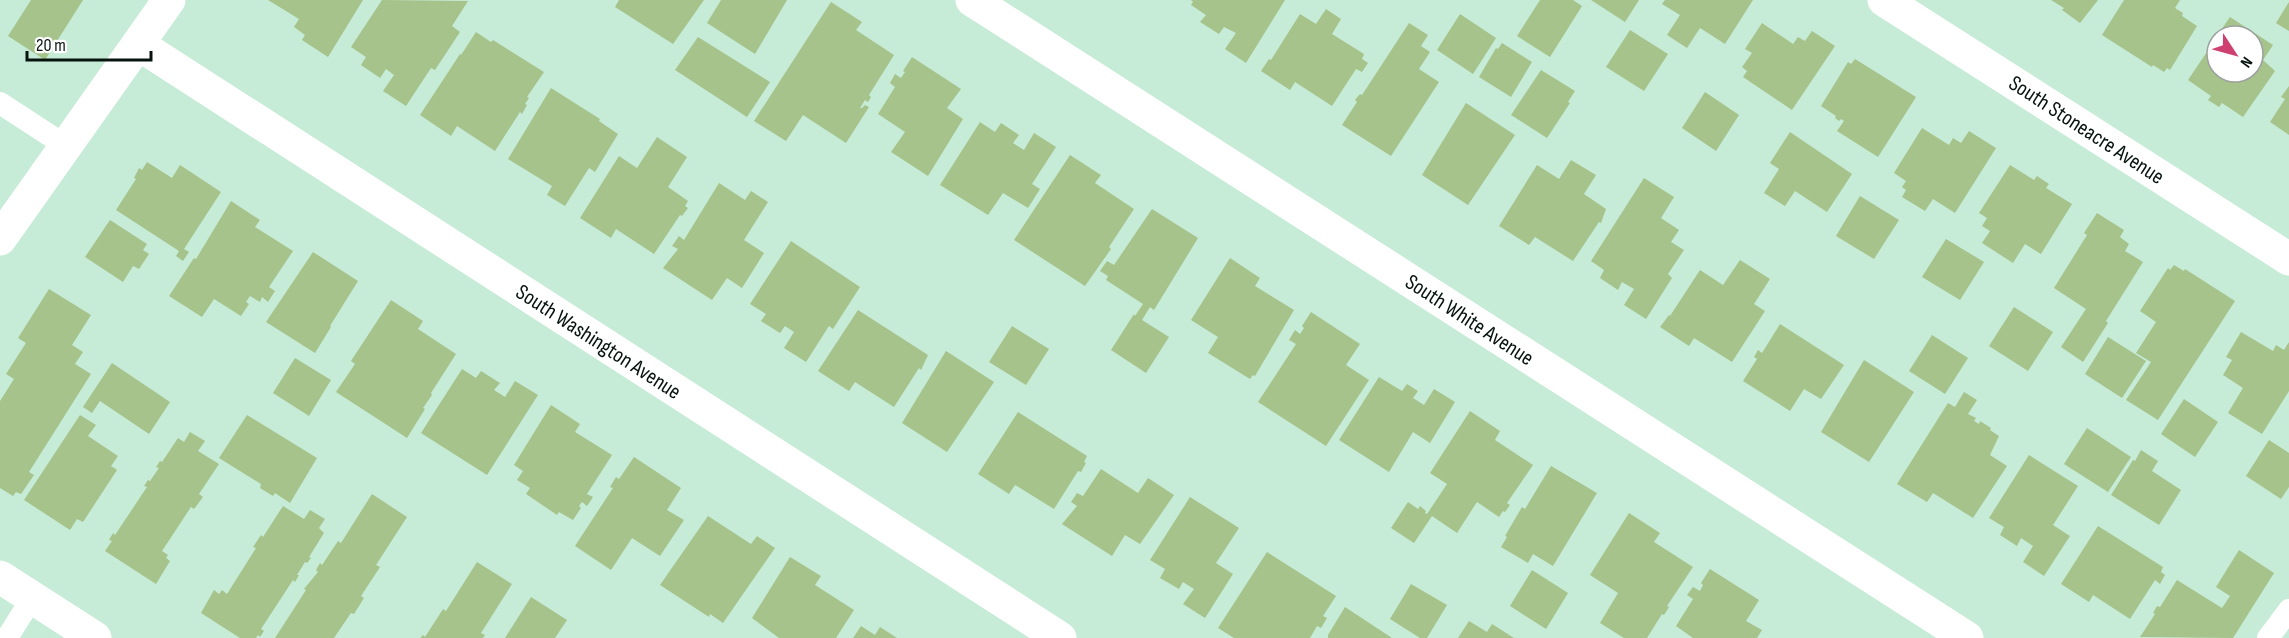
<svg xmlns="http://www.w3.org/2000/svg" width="2289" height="638" viewBox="0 0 2289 638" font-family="'Sofia Sans Condensed',sans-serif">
	<rect width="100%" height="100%" fill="#c6ecd8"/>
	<g fill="#a5c38a">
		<path d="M31,0H83L45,60L8,36Z"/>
		<path d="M268,0H363L328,57L302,40L305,35L294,27L299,19Z"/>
		<path d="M382,0L468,1L452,26L460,32L435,70L431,68L406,106L383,91L394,75L386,69L380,78L361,65L366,57L351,47Z"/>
		<path d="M619,0H704L673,44L615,7Z"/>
		<path d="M721,0H787L755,54L707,23Z"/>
		<path d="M1191,0H1285L1246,63L1225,49L1236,33L1224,27L1219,34L1200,22L1206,15L1191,5L1193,2Z"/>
		<path d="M1540,0H1573L1582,6L1550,57L1517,36Z"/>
		<path d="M1591,0H1639L1625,22Z"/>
		<path d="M1665,0H1753L1725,44L1700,28L1687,48L1667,35L1680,15L1662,4Z"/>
		<path d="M2051,0H2098L2080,23L2062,10L2064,8Z"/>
		<path d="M2124,0H2180L2175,8L2183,13L2182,16L2197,26L2170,70L2167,68L2164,72L2153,65L2152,67L2102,35Z"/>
		<path d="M831,2L862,22L856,30L894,55L869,95L871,97L868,102L865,100L860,108H862L865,105L869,107L846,143L803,115L786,141L754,121Z"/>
		<path d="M2289,2V31L2276,23Z"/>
		<path d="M1326,9L1341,19L1332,34L1364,54L1362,59L1368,63L1362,72L1356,69L1332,106L1295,82L1290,90L1261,71L1269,59L1271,60L1300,14L1316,24Z"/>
		<path d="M1460,14L1496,38L1473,74L1437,50Z"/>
		<path d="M2230,17L2273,45L2263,60L2275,71L2243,117L2222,103L2219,107L2208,100L2211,96L2188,80L2217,37V72H2253V36H2217Z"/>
		<path d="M1409,23L1428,35L1421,46L1430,52L1419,69L1439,82L1391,156L1342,125L1357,102L1355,100L1360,94L1362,95Z"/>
		<path d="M1762,23L1793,44L1798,37L1805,41L1812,31L1835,46L1792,110L1743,77L1747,71L1742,67L1752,53L1745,49Z"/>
		<path d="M1630,30L1668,54L1644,91L1606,67Z"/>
		<path d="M476,32L491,42L493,40L544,72L527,97L529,98L525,104L527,105L522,114L520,112L495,151L457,126L451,136L420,115L460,54L461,55Z"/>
		<path d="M698,37L770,82L747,117L675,70Z"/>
		<path d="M1502,43L1532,62L1511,97L1479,77L1496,48L1498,49Z"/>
		<path d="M912,57L961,89L947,108L963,119L928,176L891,152L905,132L878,114L895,87L890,83L895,74L901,78L905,72L903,71Z"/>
		<path d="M1855,59L1916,97L1878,157L1837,131L1844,121L1841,119L1839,121L1835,118L1836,116L1821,106L1848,62L1851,64Z"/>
		<path d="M1541,70L1575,91L1568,102L1570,103L1547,138L1511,115Z"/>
		<path d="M2289,86V135L2270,122L2285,99L2281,97Z"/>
		<path d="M551,88L600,119L599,121L618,134L595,172L589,168L565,206L547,195L552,186L508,159Z"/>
		<path d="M1705,92L1739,115L1716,151L1682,128Z"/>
		<path d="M1466,103L1515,135L1468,205L1422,175Z"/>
		<path d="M980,122L995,132L1001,123L1019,135L1013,143L1024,150L1034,133L1056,147L1032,184L1040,189L1028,208L1003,193L988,215L940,185Z"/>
		<path d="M1922,128L1949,145L1953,138L1961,143L1969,131L1996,148L1955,213L1933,199L1925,211L1902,197L1906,190L1902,187L1906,181L1894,173Z"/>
		<path d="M1790,132L1852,174L1827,212L1795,191L1785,206L1764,193L1779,169L1770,163Z"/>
		<path d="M657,137L687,157L668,187L688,201L685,206L688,208L682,216L680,215L654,254L616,229L611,238L580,218L619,156L637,168Z"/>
		<path d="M1070,155L1101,175L1095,183L1134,209L1109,247L1111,249L1085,286L1014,240Z"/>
		<path d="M1571,160L1596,175L1584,194L1606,209L1601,223L1599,222L1573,261L1535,237L1529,245L1499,226L1537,165L1559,179Z"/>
		<path d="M147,162L172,178L180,165L221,192L184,249L189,252L183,261L176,256L179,251L116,210L136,179L134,178L139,168L142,170Z"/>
		<path d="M2010,165L2034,180L2037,176L2049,184L2046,188L2072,204L2041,254L2025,244L2013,263L1982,243L1990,231L1982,226L1987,218L1979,213Z"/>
		<path d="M1644,178L1674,197L1661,218L1679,230L1671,242L1684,250L1668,274L1672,278L1646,319L1624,305L1634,289L1622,282L1618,290L1600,278L1604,270L1591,261Z"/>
		<path d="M719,183L745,200L751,191L768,202L744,240L764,253L742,288L727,278L712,300L663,268L678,249L672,246L679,236L684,240Z"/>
		<path d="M1860,196L1899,220L1874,259L1836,236Z"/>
		<path d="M231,201L260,220L255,227L293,251L269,287L275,291L268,302L262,297L260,302L250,296L246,302L249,304L241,316L214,299L202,317L169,296L194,258L196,259Z"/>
		<path d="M1152,209L1198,238L1154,310L1150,307L1142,320L1169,337L1146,373L1111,350L1134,314L1135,316L1143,304L1106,280L1108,276L1100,271L1107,261L1114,265Z"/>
		<path d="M2097,213L2124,230L2120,237L2129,244L2125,251L2143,262L2106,321L2108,323L2083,362L2061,347L2086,309L2054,288L2087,235L2084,233Z"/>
		<path d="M110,220L147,244L143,250L149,254L139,269L133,266L123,282L85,257Z"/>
		<path d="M1946,239L1984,262L1960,300L1922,277Z"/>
		<path d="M791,241L860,287L833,329L829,326L806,362L784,348L794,332L785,326L780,333L761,321L766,314L750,304Z"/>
		<path d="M313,252L358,281L330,326L331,327L315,353L266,322Z"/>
		<path d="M1230,258L1260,278L1255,286L1294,310L1255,376L1253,375L1250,379L1208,353L1218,337L1191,320Z"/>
		<path d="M1740,260L1770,279L1754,304L1765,311L1732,362L1694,338L1689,346L1660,327L1669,315L1670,316L1700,270L1723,285Z"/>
		<path d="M2174,265L2184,271L2185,269L2235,301L2158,420L2126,400L2151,362L2136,353L2156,322L2140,311L2168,268L2170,270Z"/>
		<path d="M49,289L91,315L72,345L83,352L75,364L91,374L29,472L34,475L21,494L16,492L13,496L0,488V401L14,379L6,374L26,343L18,338Z"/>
		<path d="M391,300L423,321L418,329L456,354L431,393L432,395L423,408L425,409L407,438L336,392L355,364L351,361Z"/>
		<path d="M2014,307L2053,332L2028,371L1989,346Z"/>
		<path d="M858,310L928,355L921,370L919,368L894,407L855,382L849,391L818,371Z"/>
		<path d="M1311,312L1360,344L1346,365L1369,380L1326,446L1258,402L1296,344L1289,340L1295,330L1300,334L1304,328L1302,326Z"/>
		<path d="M1780,324L1844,365L1821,399L1804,389L1790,411L1743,381L1757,359L1754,357L1758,350L1762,353Z"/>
		<path d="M1012,326L1049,349L1026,385L989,362Z"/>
		<path d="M2241,332L2273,351L2276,345L2284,350L2289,342V391L2262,434L2228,413L2243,388L2223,375L2232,360L2226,357Z"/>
		<path d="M1932,335L1968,358L1945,394L1909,371Z"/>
		<path d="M2108,337L2146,361L2122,398L2085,374Z"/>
		<path d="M946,351L994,382L947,452L902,423Z"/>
		<path d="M295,358L331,380L309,416L273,393Z"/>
		<path d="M1864,360L1914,392L1869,462L1821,432Z"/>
		<path d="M112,363L170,402L149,434L100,401L92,413L83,407Z"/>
		<path d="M462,369L476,378L481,371L500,383L494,390L505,397L515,381L538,395L487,475L421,433Z"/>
		<path d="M1379,377L1402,391L1407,384L1418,391L1413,398L1424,405L1434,389L1455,402L1430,443L1413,432L1389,472L1339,440Z"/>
		<path d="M1964,392L1977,400L1968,414L1976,418L1974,421L1979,424L1980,421L1991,428L1990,430L1999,436L1990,455L2007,466L1973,518L1933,493L1927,502L1897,484L1948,403L1955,407Z"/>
		<path d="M2184,399L2218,422L2195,457L2161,434Z"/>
		<path d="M551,405L580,424L575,432L612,455L587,494L593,497L587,506L582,502L579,506L581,508L573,520L559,512L557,515L526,494L530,488L517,480L523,471L514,465Z"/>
		<path d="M1470,411L1500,431L1495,440L1533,465L1507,503L1510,505L1505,512L1503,511L1499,517L1477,502L1457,533L1432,516L1414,543L1391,528L1408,502L1418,509L1420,506L1426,511L1425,513L1427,514L1447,484L1430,473Z"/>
		<path d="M1018,412L1087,456L1084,462L1086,463L1081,472L1078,471L1054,509L1015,485L1009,494L978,474Z"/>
		<path d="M80,415L96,425L88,436L118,456L111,466L117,470L83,522L77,519L70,530L24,500Z"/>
		<path d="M247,415L317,458L290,503L275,493L273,496L260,488L261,484L219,458Z"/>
		<path d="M2087,428L2131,457L2108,492L2064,464Z"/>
		<path d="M190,432L205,441L198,451L219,464L199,494L203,497L194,509L191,507L162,551L168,555L166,558L170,561L156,584L105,551L112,541L109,540L113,533L115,535L147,487L144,486L148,480L150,481L159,468L156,467L160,461L162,462L178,438L184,442Z"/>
		<path d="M2269,440L2289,453V487L2281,499L2246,476Z"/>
		<path d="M2141,450L2158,461L2152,471L2181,490L2159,525L2111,495L2133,460L2135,461Z"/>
		<path d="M2029,455L2078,486L2053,525L2070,536L2044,576L2023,562L2033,546L2021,538L2017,546L2000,535L2004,527L1989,518Z"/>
		<path d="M634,457L681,488L667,510L684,520L660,556L632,538L611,570L575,546L613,488L610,487L616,477L619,479Z"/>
		<path d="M1551,466L1597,493L1553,566L1533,554L1528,563L1501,547L1507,537L1505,536L1522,507L1525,509Z"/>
		<path d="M1101,469L1138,493L1148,478L1174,495L1140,544L1125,535L1112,556L1062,524L1077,506L1071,502L1077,493L1083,496Z"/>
		<path d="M372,494L407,517L376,565L380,567L361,596L364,598L354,614L351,613L334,638H275L306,590L304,589L318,572L316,570L320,563L322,565L338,541L341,543Z"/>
		<path d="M1190,497L1239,528L1216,563L1233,574L1205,618L1183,604L1194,589L1183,582L1179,589L1160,578L1165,569L1150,560Z"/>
		<path d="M283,506L304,519L310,510L325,519L319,528L324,533L309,557L311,558L307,563L305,562L297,575H299L295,582L293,580L261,629L264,631L260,637L258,635L256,638H240L201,613L214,590L219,594L222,590L227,594L256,548L253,547L261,535L263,537Z"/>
		<path d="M1629,513L1660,533L1654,542L1693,567L1667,606L1669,607L1664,615L1662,614L1647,638H1624L1600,623L1618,593L1590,575Z"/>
		<path d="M708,516L751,544L757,536L775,548L723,623L710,614L709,617L660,585Z"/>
		<path d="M2098,526L2163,567L2161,572L2165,575L2160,584L2155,580L2130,619L2093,595L2089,602L2061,584Z"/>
		<path d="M2239,550L2274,573L2233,638L2140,637L2155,614L2153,613L2157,606L2160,607L2177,580L2222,608L2230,596L2216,587Z"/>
		<path d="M1267,552L1336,596L1323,616L1327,618L1321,628L1317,626L1310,638H1234L1218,628Z"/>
		<path d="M790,557L821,576L815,585L854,610L836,638H779L752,618Z"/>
		<path d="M477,562L512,584L481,633L485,635L483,638H420L423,635L425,637L443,609L446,611Z"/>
		<path d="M1710,569L1759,600L1746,621L1762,630L1757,638H1693L1676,626L1693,599L1687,595L1693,587L1700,591L1703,585L1701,583Z"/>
		<path d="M1532,570L1568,593L1546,629L1510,606Z"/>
		<path d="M1411,584L1447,605L1427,638H1420L1390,619Z"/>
		<path d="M531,597L567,620L555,638H505Z"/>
		<path d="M1345,607L1392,638H1328V635Z"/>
		<path d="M1469,621L1487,632L1492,624L1514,638H1458Z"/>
		<path d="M861,626L875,635L880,627L897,638H853Z"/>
	</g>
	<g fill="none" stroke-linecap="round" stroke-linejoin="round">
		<g stroke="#fff" stroke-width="22">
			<path d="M0,103L66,146"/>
			<path d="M7,638L32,598"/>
			<path d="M2268,638L2289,610"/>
		</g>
		<g stroke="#fff" stroke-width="33">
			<path d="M972,0L1967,638"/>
			<path d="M1884,0L2289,259"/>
			<path d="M138,44L1060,638"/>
			<path d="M0,239L169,0"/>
			<path d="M0,577L95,638"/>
		</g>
	</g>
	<g text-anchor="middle" stroke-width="4.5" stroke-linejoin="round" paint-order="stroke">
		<g font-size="22" fill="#07140e" stroke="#fff">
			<text transform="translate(2087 129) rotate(33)" y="8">South Stoneacre Avenue</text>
			<text transform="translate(1470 319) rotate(33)" y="8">South White Avenue</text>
			<text transform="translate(599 341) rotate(33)" y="8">South Washington Avenue</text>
		</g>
	</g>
	<g transform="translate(2235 54) rotate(126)"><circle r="28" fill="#ffffff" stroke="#9ca19f" stroke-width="1.5"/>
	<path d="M0-4.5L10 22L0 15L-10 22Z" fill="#cd406f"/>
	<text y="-9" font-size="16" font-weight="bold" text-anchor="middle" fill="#07140e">N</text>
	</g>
	<path d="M27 51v9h124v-9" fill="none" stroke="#07140e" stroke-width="3"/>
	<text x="36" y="51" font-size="18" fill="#07140e" stroke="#ffffff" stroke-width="4.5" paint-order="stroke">20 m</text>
</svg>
